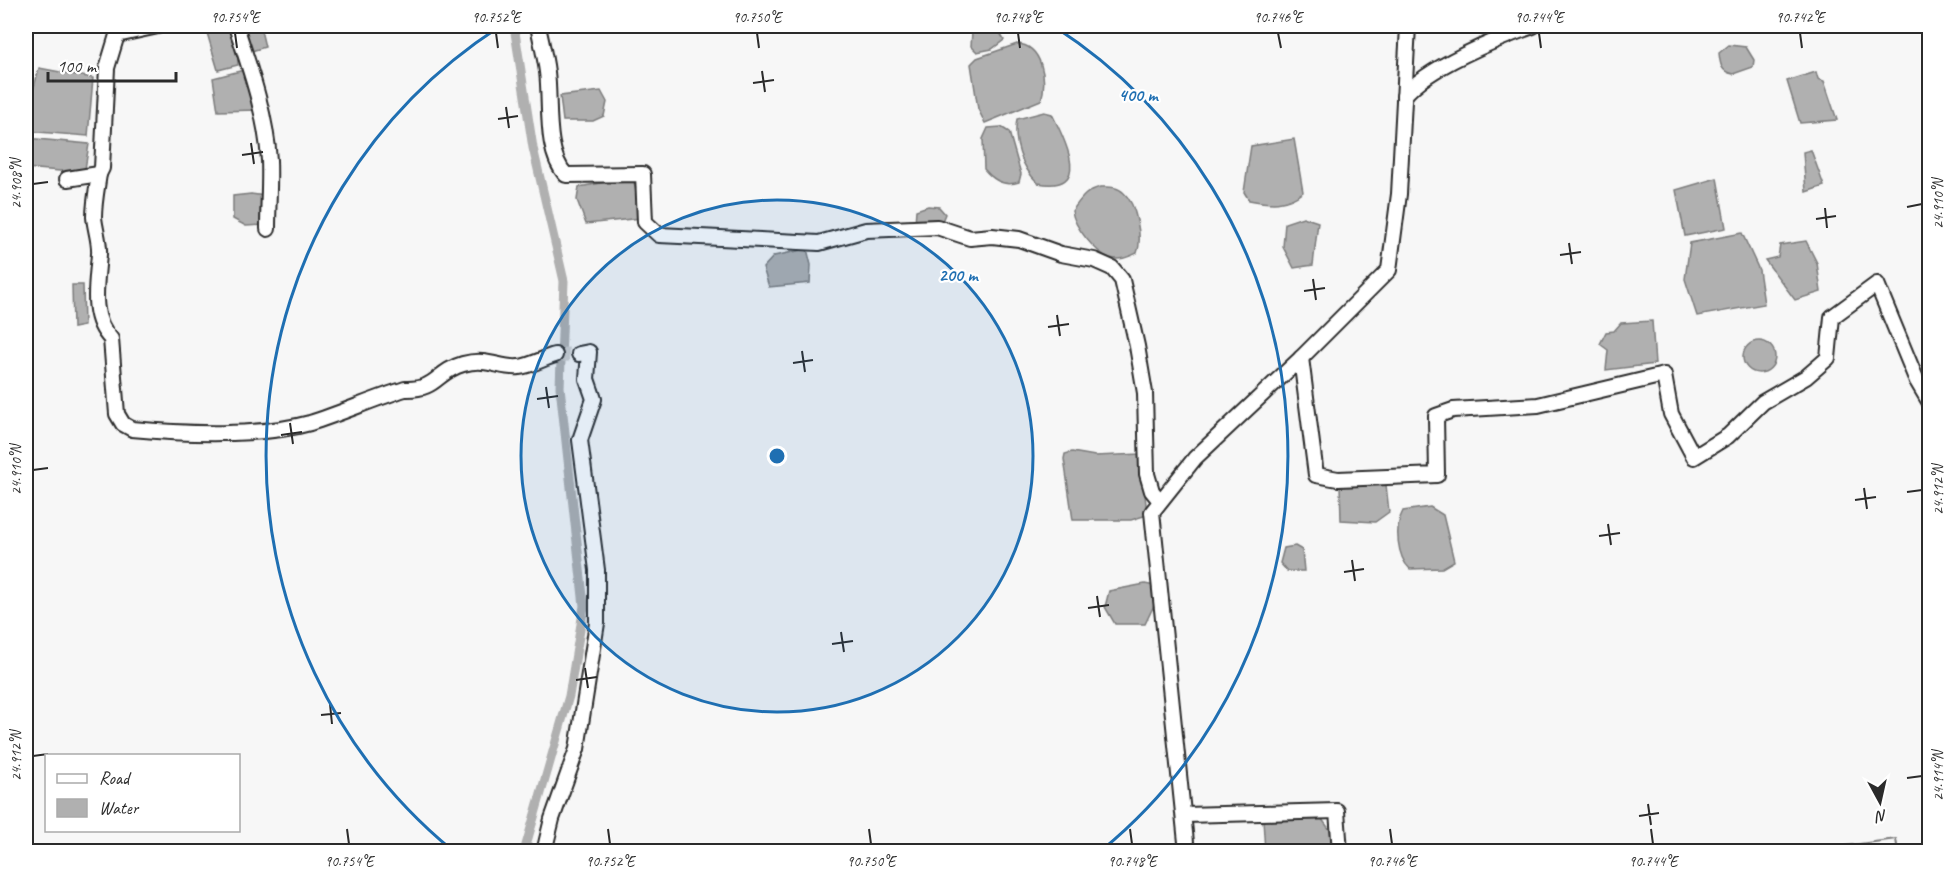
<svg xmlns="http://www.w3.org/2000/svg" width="1955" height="877" viewBox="0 0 1955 877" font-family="Caveat,sans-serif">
	<rect width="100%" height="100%" fill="#f7f7f7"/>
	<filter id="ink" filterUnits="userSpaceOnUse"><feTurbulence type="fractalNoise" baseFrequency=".0167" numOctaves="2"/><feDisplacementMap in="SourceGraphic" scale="12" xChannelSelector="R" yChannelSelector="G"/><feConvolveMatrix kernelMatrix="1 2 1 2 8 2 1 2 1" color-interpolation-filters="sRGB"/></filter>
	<g filter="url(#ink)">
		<g fill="#b0b0b0" stroke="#7b7b7b" stroke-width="1.5">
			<path d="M205,26H228L237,46L238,65L218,70Z"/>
			<path d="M239,26H260L265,47L248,52Z"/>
			<path d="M976,26H996L1004,40L992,49L977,52L971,46L972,33Z"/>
			<path d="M1017,44C1042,45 1048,80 1041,100L985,123L978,109L971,64L977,58Z"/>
			<path d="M1729,45L1746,47L1754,60L1753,67L1733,74C1721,72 1720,64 1719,53Z"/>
			<path d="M39,68L93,78L88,136L26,131V117Z"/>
			<path d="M244,70L257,110L218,111L213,78Z"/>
			<path d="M1816,72L1818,79L1824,81L1837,120L1800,123L1787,81Z"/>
			<path d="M601,91L607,102L604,116L593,121H563L560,96Z"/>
			<path d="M1044,112L1052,114C1065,140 1093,193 1038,183C1021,167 1013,141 1017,119Z"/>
			<path d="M1001,127L1009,132L1021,174L1019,182C1005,187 993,180 984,169L983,139L988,128Z"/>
			<path d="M26,138L89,144L85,169L60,171L26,168Z"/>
			<path d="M1294,139L1303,192C1286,206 1270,204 1249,200L1244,192L1251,146Z"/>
			<path d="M1811,150L1824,186L1806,192L1803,152Z"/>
			<path d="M1717,178L1726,228L1685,236L1676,190Z"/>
			<path d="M607,182H634L641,218L586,224L577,200L579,187Z"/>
			<path d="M1101,187C1109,187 1117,186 1124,193C1136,204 1143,238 1137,253C1128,257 1120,261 1110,258C1094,252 1074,226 1072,211C1081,199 1086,190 1101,187Z"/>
			<path d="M251,194L265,196V225L246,226L233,219V196Z"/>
			<path d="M928,206L939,207L945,214L942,221L931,224L915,223L916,210Z"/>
			<path d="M1303,217L1318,222L1313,265L1294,268L1283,247L1285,223Z"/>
			<path d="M1742,233L1759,270L1764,304L1697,316L1685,279L1690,243Z"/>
			<path d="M1806,241L1817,263L1821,292L1795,300L1765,260L1778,257L1780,245Z"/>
			<path d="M807,249L811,265L810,283L769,287L763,268L774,256Z"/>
			<path d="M72,285H83L84,326L73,328Z"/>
			<path d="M1652,321L1655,364L1606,370L1608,350L1600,344L1606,332L1614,331L1621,323Z"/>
			<circle cx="1759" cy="357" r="16"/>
			<path d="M1072,452L1095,456L1141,454L1147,515L1131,520H1073L1064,459L1065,454Z"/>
			<path d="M1340,484L1386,485L1389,512L1375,522L1341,520Z"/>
			<path d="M1430,507L1443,515L1454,561L1442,568L1410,569C1397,557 1394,527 1403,511Z"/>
			<path d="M1295,546L1302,550L1304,571H1287L1280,563L1284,548Z"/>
			<path d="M1145,584L1155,586L1156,601L1145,624H1115L1105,607L1109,591Z"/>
			<path d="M1321,818L1330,830L1332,851H1265L1263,820Z"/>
		</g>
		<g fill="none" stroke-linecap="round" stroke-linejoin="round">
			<path stroke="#7b7b7b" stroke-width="2" d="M1801,852L1896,839L1898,852"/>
			<path stroke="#b0b0b0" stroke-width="9" d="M514,26L533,148L564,281L560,387L584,606L569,696L524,852"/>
			<path stroke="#cecece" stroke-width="14" stroke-dasharray="14 7" stroke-linecap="butt" d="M555,355L579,354"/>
			<g stroke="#2b2b2b" stroke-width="18">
				<g id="minor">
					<path d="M236,26C250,69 266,114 269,160C270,183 268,206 268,229"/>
					<path d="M538,26C541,41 545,56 547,72C551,102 544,152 566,175L643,174L645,222L659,235L819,243L866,230L937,227L970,238L992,236L1019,239L1061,254L1094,260L1112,268L1122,280L1137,346L1145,393L1147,474L1152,491L1160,501"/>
					<path d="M1404,96C1427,67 1497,39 1533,26"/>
					<path d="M99,174C97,188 94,203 94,217C95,229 100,242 99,254C97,283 89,317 111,339L117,414L123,424L132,429C183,434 261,437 310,423C342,413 373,399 405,389C438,390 435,372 463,364C489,357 499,369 519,367C530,366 544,358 555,355"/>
					<path d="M67,179L99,174L102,168L107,68L117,35L158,26"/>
					<path d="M1301,358L1316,475L1338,479L1437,475L1436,416L1453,410L1538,405L1664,375L1671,414L1694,457L1728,436L1763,402L1806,377L1828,358L1832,317L1877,284L1917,381L1930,403"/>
					<path d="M1185,815L1337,811L1340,852"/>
					<path d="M544,852L552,819L577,749L597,623V570L580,440L594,399L587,379L589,352L579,354"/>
					<path d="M1187,852L1152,512L1195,458L1301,358L1389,270L1399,194L1408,26"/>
				</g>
			</g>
			<use href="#minor" stroke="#fff" stroke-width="14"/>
		</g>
	</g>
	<path fill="none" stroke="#2b2b2b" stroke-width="2" d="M235,33L237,48M496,33L498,48M757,33L759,48M1018,33L1020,48M1278,33L1281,48M1539,33L1541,48M1800,33L1802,48M762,71L765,92M753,83L774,80M506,107L509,128M498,119L518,116M251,143L254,164M242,155L263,152M33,184L48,182M1907,207L1922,204M1825,208L1827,228M1816,219L1836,216M1569,243L1572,264M1560,255L1581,252M1313,279L1316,300M1304,291L1325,288M1057,315L1060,336M1048,327L1069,324M802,351L805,372M793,363L813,360M546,387L549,408M537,399L558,396M290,423L293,444M281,435L302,432M33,470L48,468M1864,488L1867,509M1907,492L1922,490M1855,500L1876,497M1608,524L1611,545M1599,536L1620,533M1352,560L1355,581M1344,572L1364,569M1097,596L1100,617M1088,608L1109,605M841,632L844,652M832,644L853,641M585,668L588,688M576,680L597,677M330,704L332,724M321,715L341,713M33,756L48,754M1907,778L1922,776M1648,804L1651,825M1639,816L1659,813M347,829L349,844M608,829L610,844M869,829L871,844M1130,829L1132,844M1390,829L1392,844M1651,829L1653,844"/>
	<circle cx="777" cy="456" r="256" fill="#1f6fb2" fill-opacity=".12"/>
	<g fill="none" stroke="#1f6fb2" stroke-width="3">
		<circle cx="777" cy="456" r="256"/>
		<path d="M452 850A511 511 0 0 1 499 27M1055 27A511 511 0 0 1 1102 850"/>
	</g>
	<circle cx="777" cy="456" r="9" fill="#1f6fb2" stroke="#fff" stroke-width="3"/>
	<g font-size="18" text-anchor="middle" font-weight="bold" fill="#1f6fb2" stroke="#fff" stroke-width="4.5" stroke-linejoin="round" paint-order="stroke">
		<text x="1138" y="101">400 m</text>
		<text x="958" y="281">200 m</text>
	</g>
	<rect width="1955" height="877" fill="none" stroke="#fff" stroke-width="66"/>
	<rect x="45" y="754" width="195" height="78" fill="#ffffff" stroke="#aaaaaa" stroke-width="1.5"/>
	<rect x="57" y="774" width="30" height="9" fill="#ffffff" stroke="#aaaaaa" stroke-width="1.5"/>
	<text x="99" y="784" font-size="18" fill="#2b2b2b">Road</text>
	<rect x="57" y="799" width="30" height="18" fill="#b0b0b0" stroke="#aaaaaa" stroke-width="1.5"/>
	<text x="99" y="814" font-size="18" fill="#2b2b2b">Water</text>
	<g transform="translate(1880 802) rotate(172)" stroke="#ffffff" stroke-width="4.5" paint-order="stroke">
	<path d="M0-4.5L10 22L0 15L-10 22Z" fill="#2b2b2b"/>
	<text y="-9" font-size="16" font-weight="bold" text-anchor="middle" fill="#2b2b2b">N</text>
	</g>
	<path d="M48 72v9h128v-9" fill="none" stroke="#2b2b2b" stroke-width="3"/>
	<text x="57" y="72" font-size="18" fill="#2b2b2b" stroke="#ffffff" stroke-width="4.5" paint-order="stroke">100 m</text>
	<rect x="33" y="33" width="1889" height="811" fill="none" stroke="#2b2b2b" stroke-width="2"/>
	<g font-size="15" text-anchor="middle" fill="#2b2b2b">
		<text x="235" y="22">90.754°E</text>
		<text x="496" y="22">90.752°E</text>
		<text x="757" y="22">90.750°E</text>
		<text x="1018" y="22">90.748°E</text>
		<text x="1278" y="22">90.746°E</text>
		<text x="1539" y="22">90.744°E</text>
		<text x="1800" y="22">90.742°E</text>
		<text transform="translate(16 184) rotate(-90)" y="5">24.908°N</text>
		<text transform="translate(1938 204) rotate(-90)" y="5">24.910°N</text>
		<text transform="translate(16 470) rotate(-90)" y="5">24.910°N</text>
		<text transform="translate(1938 490) rotate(-90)" y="5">24.912°N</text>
		<text transform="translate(16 756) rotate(-90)" y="5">24.912°N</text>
		<text transform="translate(1938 776) rotate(-90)" y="5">24.914°N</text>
		<text x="349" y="866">90.754°E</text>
		<text x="610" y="866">90.752°E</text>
		<text x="871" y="866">90.750°E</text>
		<text x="1132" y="866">90.748°E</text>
		<text x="1392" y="866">90.746°E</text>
		<text x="1653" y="866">90.744°E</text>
	</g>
</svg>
